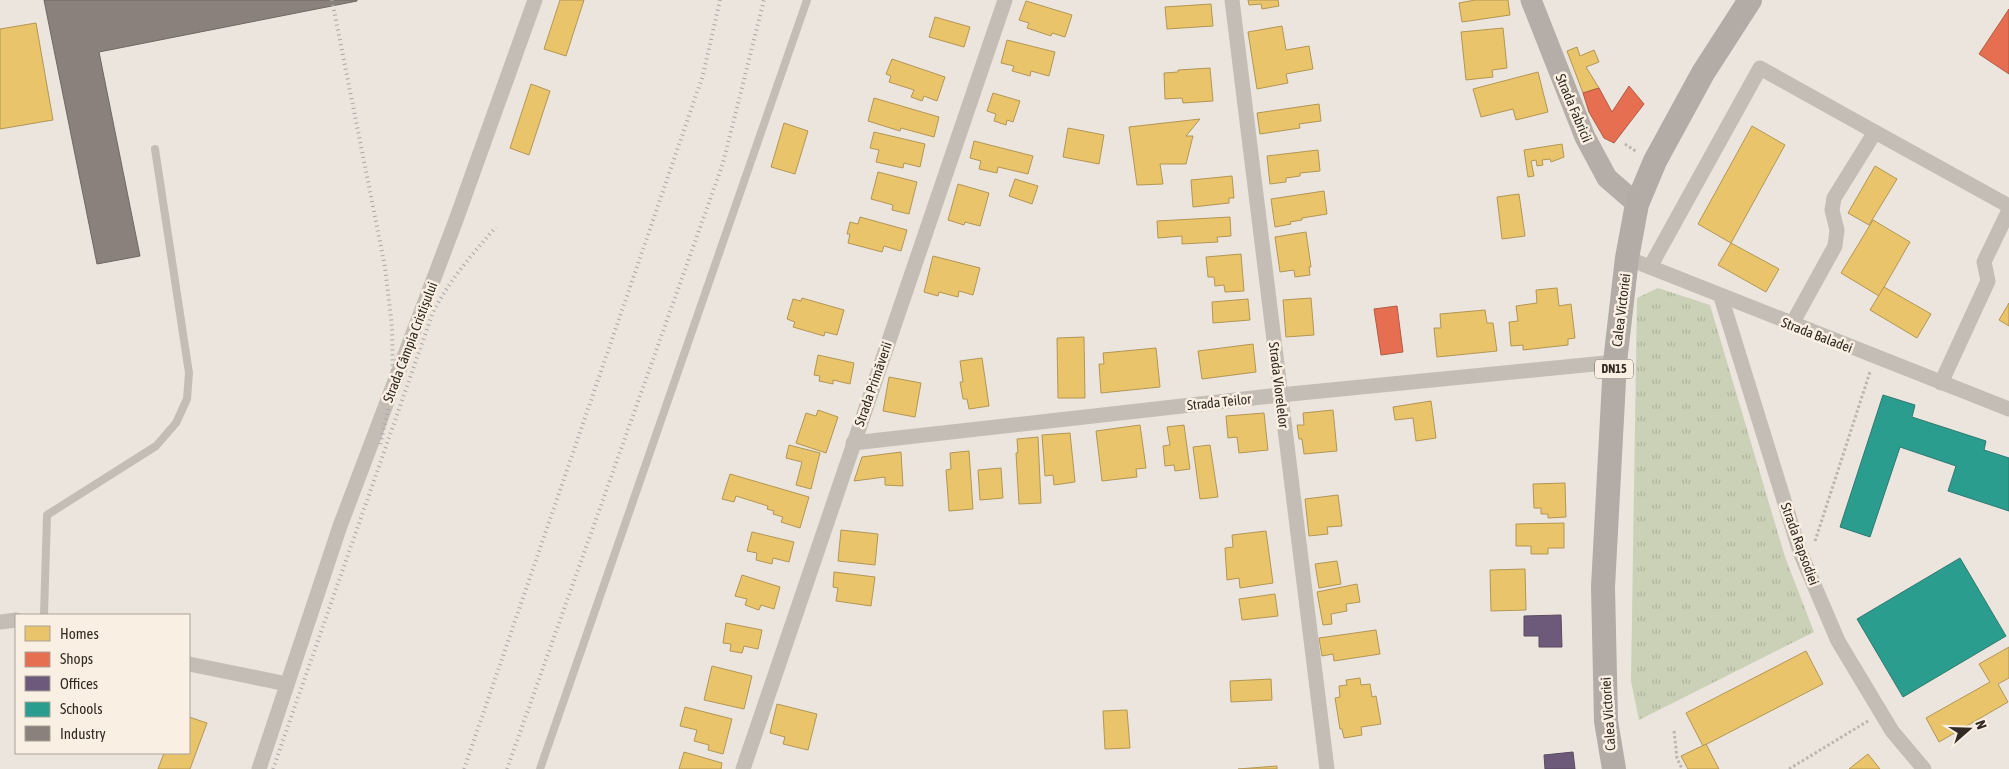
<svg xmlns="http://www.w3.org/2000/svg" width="2009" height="769" viewBox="0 0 2009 769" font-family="'Asap Condensed',sans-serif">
	<defs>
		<pattern id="park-tufts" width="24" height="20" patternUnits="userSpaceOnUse" patternTransform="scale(1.25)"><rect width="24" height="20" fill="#cbd1b6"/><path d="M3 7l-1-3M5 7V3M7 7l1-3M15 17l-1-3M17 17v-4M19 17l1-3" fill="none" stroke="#afb49c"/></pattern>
	</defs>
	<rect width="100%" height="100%" fill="#ebe5dd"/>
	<path fill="url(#park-tufts)" d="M1658,288L1710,305L1785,557L1814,632L1639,720L1631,681L1637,298Z"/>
	<g fill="#e9c46a" stroke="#b39655">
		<path d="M560,0H584L566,56L544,49Z"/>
		<path d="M1248,0H1278L1279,6L1262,9L1261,4L1249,5Z"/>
		<path d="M1475,0H1508L1510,15L1462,22L1459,3Z"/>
		<path d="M1026,1L1072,15L1065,37L1052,33L1051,36L1027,28L1029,23L1019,20Z"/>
		<path d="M1211,4L1213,26L1167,29L1165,7Z"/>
		<path d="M935,17L970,27L964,47L929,37Z"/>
		<path d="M36,23L53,120L0,129V29Z"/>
		<path d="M1282,26L1286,50L1309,46L1313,69L1286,74L1288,83L1257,89L1248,32Z"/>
		<path d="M1503,28L1507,68L1492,70L1493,77L1466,80L1461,32Z"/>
		<path d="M1007,40L1055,52L1049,76L1031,71L1030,76L1012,71L1014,66L1001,63Z"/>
		<path d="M1577,47L1580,56L1594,50L1599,62L1586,67L1599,88L1583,93L1567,51Z"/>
		<path d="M892,59L945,77L937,101L924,96L922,101L911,97L914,90L889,82L891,76L886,74Z"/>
		<path d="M1210,68L1213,101L1183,103L1182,98L1165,99L1164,73L1178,72V70Z"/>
		<path d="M1538,72L1548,112L1516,120L1513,109L1481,117L1473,89Z"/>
		<path d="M531,84L550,91L529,155L510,148Z"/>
		<path d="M993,93L1020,101L1013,122L1007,120L1006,125L994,121L996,114L987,111Z"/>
		<path d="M874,98L939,117L934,137L901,128L900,131L868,121Z"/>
		<path d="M1319,104L1321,121L1299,124L1300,128L1260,134L1257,113Z"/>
		<path d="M1200,119L1186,136H1193L1186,164H1160L1163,184L1137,185L1129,127Z"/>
		<path d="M784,123L808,131L795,174L771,167Z"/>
		<path d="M1752,126L1785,145L1731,243L1698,224Z"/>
		<path d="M1068,128L1104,135L1099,164L1063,157Z"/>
		<path d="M874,132L925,144L920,167L904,163L903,168L876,162L879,150L870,148Z"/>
		<path d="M974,141L1033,156L1028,174L998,167L997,173L979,169L981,161L970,158Z"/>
		<path d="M1562,144L1564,157L1551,162L1550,159L1542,160L1543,165L1537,166L1536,160L1531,161L1534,176L1528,177L1524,150Z"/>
		<path d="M1318,150L1320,171L1300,173V176L1286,178V182L1270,184L1267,156Z"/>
		<path d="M1875,166L1897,179L1869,225L1848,213Z"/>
		<path d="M878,172L917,182L909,214L892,210L893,205L871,199Z"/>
		<path d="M1232,176L1234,198H1229V203L1193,207L1191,180Z"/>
		<path d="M1015,179L1038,186L1032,204L1009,196Z"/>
		<path d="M958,184L989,193L980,226L965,222L964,225L948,220Z"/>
		<path d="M1324,191L1327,214L1302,218V220L1290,222L1291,224L1275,227L1271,199Z"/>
		<path d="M1519,194L1525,236L1502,239L1497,197Z"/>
		<path d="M860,217L907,230L901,251L884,246L882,252L848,243L850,234H847L850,222L858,224Z"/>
		<path d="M1230,217L1231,236L1217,237L1218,242L1182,244V236L1158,238L1157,221Z"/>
		<path d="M1873,220L1910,242L1879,296L1841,273Z"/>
		<path d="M1306,232L1311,267H1309L1310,275L1295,277L1294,270L1280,272L1275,237Z"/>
		<path d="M1731,243L1779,269L1766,292L1718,265Z"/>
		<path d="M1241,254L1244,291L1225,292L1224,285L1215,286L1214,277H1208L1206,257Z"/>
		<path d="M933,256L980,268L973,295L959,291L958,297L939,292L938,296L924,292Z"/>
		<path d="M1884,287L1931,314L1917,338L1870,310Z"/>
		<path d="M1557,288L1559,306L1571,304L1575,338L1568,339V345L1523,350V345L1511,346L1509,322L1518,321L1516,306L1537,303L1536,290Z"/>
		<path d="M802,298L844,310L837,335L825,332L824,336L793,327L795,322L787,319L793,299L801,301Z"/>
		<path d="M1311,298L1314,335L1286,337L1283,300Z"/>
		<path d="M1248,299L1250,320L1213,323L1212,302Z"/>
		<path d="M2009,303V326L1999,320Z"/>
		<path d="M1485,310L1487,323H1493L1497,351L1437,357L1434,328H1441L1440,314Z"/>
		<path d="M1084,337L1085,398H1058L1057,338Z"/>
		<path d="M1253,344L1256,372L1202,379L1198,351Z"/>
		<path d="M1156,348L1160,387L1101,393L1099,364H1104L1103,353Z"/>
		<path d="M818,355L854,363L850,384L833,380V384L819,381L820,376L814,375Z"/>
		<path d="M982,358L989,406L969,409L967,399H963L960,382H963L960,361Z"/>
		<path d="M889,377L921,383L915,417L883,411Z"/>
		<path d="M1431,401L1436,438L1416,441L1413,418L1395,420L1393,407Z"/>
		<path d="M818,410L838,417L826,453L796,443L806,413L816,416Z"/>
		<path d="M1333,410L1337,451L1304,454L1302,439H1299L1297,425H1304L1303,413Z"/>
		<path d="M1264,413L1268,450L1239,453L1237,437L1228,438L1226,416Z"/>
		<path d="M1140,425L1146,468L1136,469L1137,477L1102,481L1096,431Z"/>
		<path d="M1184,425L1190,469L1175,471L1174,465L1165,466L1163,446L1170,445L1167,427Z"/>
		<path d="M1070,433L1075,482L1054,485L1053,475L1045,476L1042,435Z"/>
		<path d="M1038,437L1041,503L1019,504L1016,453H1018L1017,439Z"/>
		<path d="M789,445L820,453L811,489L796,485L802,462L786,458Z"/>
		<path d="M1210,445L1218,497L1200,499L1193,447Z"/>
		<path d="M969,451L973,509L949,511L946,470L951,469L950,453Z"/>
		<path d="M901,452L903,486L885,485V477L854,481L862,457Z"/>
		<path d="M1001,468L1003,498L980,500L978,470Z"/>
		<path d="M730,474L809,497L800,528L781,522L783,517L773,514L774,511L767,509L768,506L736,496L734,502L722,499Z"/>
		<path d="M1565,483L1566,517L1548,518V514H1541V508H1534L1533,484Z"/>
		<path d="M1338,495L1342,526L1327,527L1328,534L1309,536L1305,499Z"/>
		<path d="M1564,523V548H1548V554H1531V546H1516V524Z"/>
		<path d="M841,530L878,534L875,565L838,561Z"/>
		<path d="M1266,531L1273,583L1240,588L1239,578L1227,580L1225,548L1233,547L1232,535Z"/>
		<path d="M752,532L794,542L789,562L773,558L772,564L756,560L757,553L747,551Z"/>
		<path d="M1337,561L1341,584L1319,588L1315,564Z"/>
		<path d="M1525,569L1526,610L1491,611L1490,570Z"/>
		<path d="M834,572L875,577L871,606L836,601L838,588L833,587Z"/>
		<path d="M742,575L780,587L774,609L761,605L759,610L745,605L747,599L735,596Z"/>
		<path d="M1357,584L1360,602L1346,604L1347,611L1331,614L1332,624L1323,625L1317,592Z"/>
		<path d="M1275,594L1278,616L1242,620L1239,599Z"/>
		<path d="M726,623L762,630L758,649L744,646L742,653L730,651L731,644L723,643Z"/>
		<path d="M1376,630L1380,654L1334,661L1333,654L1322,656L1319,638Z"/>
		<path d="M2009,647V678L1998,684L2008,702L1939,742L1926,718L1990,682L1979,664Z"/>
		<path d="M1806,651L1823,684L1703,746L1686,713Z"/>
		<path d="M712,666L752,676L744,709L704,700Z"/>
		<path d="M1360,678L1361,685L1370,684L1372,697L1376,696L1381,724L1361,727L1362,735L1344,738L1342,729H1340L1335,698L1340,697L1339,686L1347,685L1346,680Z"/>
		<path d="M1271,679L1272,700L1231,702L1230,681Z"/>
		<path d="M777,704L817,714L808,750L783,744L785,737L770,733Z"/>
		<path d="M685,707L732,719L723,754L708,750L709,745L694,741L697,730L680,726Z"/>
		<path d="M1127,710L1130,748L1105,749L1103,711Z"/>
		<path d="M189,717L207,723L190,769H158L164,753H189Z"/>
		<path d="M1706,744L1719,769H1688L1681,756Z"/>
		<path d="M684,752L722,763L721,769H679Z"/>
		<path d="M1868,754L1880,769H1849Z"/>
		<path d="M1277,766V769H1238Z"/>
	</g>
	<g fill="#e76f51" stroke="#b15a44">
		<path d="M2009,9V74L1979,54Z"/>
		<path d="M1629,86L1644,104L1614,143L1604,138L1589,112L1583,93L1599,88L1612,112Z"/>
		<path d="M1397,306L1403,352L1381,355L1374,309Z"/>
	</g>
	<g fill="#6d597a" stroke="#5c4b60">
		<path d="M1561,615L1562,647H1539V636H1524V616Z"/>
		<path d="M1573,752L1575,769H1545L1544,755Z"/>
	</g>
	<g fill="#2a9d8f" stroke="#2d7a6f">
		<path d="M1883,395L1915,405L1912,417L1986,441L1984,450L2009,458V511L1948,491L1956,466L1900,447L1870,537L1840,527Z"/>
		<path d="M1960,558L2006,636L1903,697L1857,619Z"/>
	</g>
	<path fill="#8a817c" stroke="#706762" d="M44,0H357V1L99,52L140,256L97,264Z"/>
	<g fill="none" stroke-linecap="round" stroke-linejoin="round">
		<g stroke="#bcb5af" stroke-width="3" stroke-dasharray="2.5 2.5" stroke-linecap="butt">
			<path d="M1625,144L1637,152"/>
			<path d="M1815,541L1870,372"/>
			<path d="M1674,731L1677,758L1682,769"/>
			<path d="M1789,769L1868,721"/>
		</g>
		<g stroke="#c4bdb6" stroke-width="8">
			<path d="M44,615L47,515L156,446L176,423L187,399L189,373L155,149"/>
			<path d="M540,769L807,0"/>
		</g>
		<g stroke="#c4bdb6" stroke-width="15">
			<path d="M1232,0L1327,769"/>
			<path d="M1627,258L2009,409"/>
			<path d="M1650,267L1760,68L1875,132"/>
			<path d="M1721,297L1800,552L1838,641L1892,731L1924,769"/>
			<path d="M1792,324L1835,246L1837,230L1832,210L1834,198L1875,132L2009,206"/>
			<path d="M1941,383L1988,281L1984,262L2009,210"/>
			<path d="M853,443L1280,395L1615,362"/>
			<path d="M0,622L16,620"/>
			<path d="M189,664L287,684"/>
			<path d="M259,769L340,526L456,220L535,0"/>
			<path d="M743,769L1005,0"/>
		</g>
		<path stroke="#b5ada7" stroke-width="21" d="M1531,0L1585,137L1607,178L1637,204"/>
		<path stroke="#b2aba6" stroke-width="24" d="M1614,769L1606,721L1603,587L1615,362L1627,258L1637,204L1655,161L1703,73L1750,0"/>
		<g stroke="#aba6a1" stroke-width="4" stroke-dasharray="1 4" stroke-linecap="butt">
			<path d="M332,0L385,267L392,327L393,386L380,446"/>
			<path d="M273,769L433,312C450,280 472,254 496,227"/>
			<path d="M464,769L703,75L720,0"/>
			<path d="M507,769L723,163L764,0"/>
		</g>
	</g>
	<g text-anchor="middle" stroke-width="5" stroke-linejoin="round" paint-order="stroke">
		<rect fill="#f9f0e3" stroke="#6f655e" stroke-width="1" x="1595" y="359.5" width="38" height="19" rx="4"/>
		<g font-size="12" font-weight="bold" fill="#342a25">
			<text x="1614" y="373">DN15</text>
		</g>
		<g font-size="14" fill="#342a25" stroke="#f9f0e3">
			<text transform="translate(1574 108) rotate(67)" y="5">Strada Fabricii</text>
			<text transform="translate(1621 310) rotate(-83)" y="5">Calea Victoriei</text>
			<text transform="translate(1817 335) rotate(21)" y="5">Strada Baladei</text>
			<text transform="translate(410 342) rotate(-69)" y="5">Strada Câmpia Cristișului</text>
			<text transform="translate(873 384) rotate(-71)" y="5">Strada Primăverii</text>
			<text transform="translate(1279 385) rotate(83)" y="5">Strada Viorelelor</text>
			<text transform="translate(1219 402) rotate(-6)" y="5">Strada Teilor</text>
			<text transform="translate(1800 544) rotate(70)" y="5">Strada Rapsodiei</text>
			<text transform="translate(1608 714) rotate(-94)" y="5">Calea Victoriei</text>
		</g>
	</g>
	<rect x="15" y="614" width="175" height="140" fill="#f9f0e3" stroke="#aaa197"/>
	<rect x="25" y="626" width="25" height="15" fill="#e9c46a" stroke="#aaa197"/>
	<text x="60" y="639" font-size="15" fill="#342a25">Homes</text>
	<rect x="25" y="652" width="25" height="15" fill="#e76f51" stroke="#aaa197"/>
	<text x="60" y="664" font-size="15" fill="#342a25">Shops</text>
	<rect x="25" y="676" width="25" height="15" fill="#6d597a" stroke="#aaa197"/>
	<text x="60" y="689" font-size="15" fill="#342a25">Offices</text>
	<rect x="25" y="702" width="25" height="15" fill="#2a9d8f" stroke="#aaa197"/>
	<text x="60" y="714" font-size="15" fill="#342a25">Schools</text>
	<rect x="25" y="726" width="25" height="15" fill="#8a817c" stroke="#aaa197"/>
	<text x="60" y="739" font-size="15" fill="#342a25">Industry</text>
	<g transform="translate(1969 729) rotate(70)" stroke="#f9f0e3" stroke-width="4" paint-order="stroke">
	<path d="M0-4L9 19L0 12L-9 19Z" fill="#342a25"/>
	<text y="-8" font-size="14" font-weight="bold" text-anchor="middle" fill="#342a25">N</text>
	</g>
</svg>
